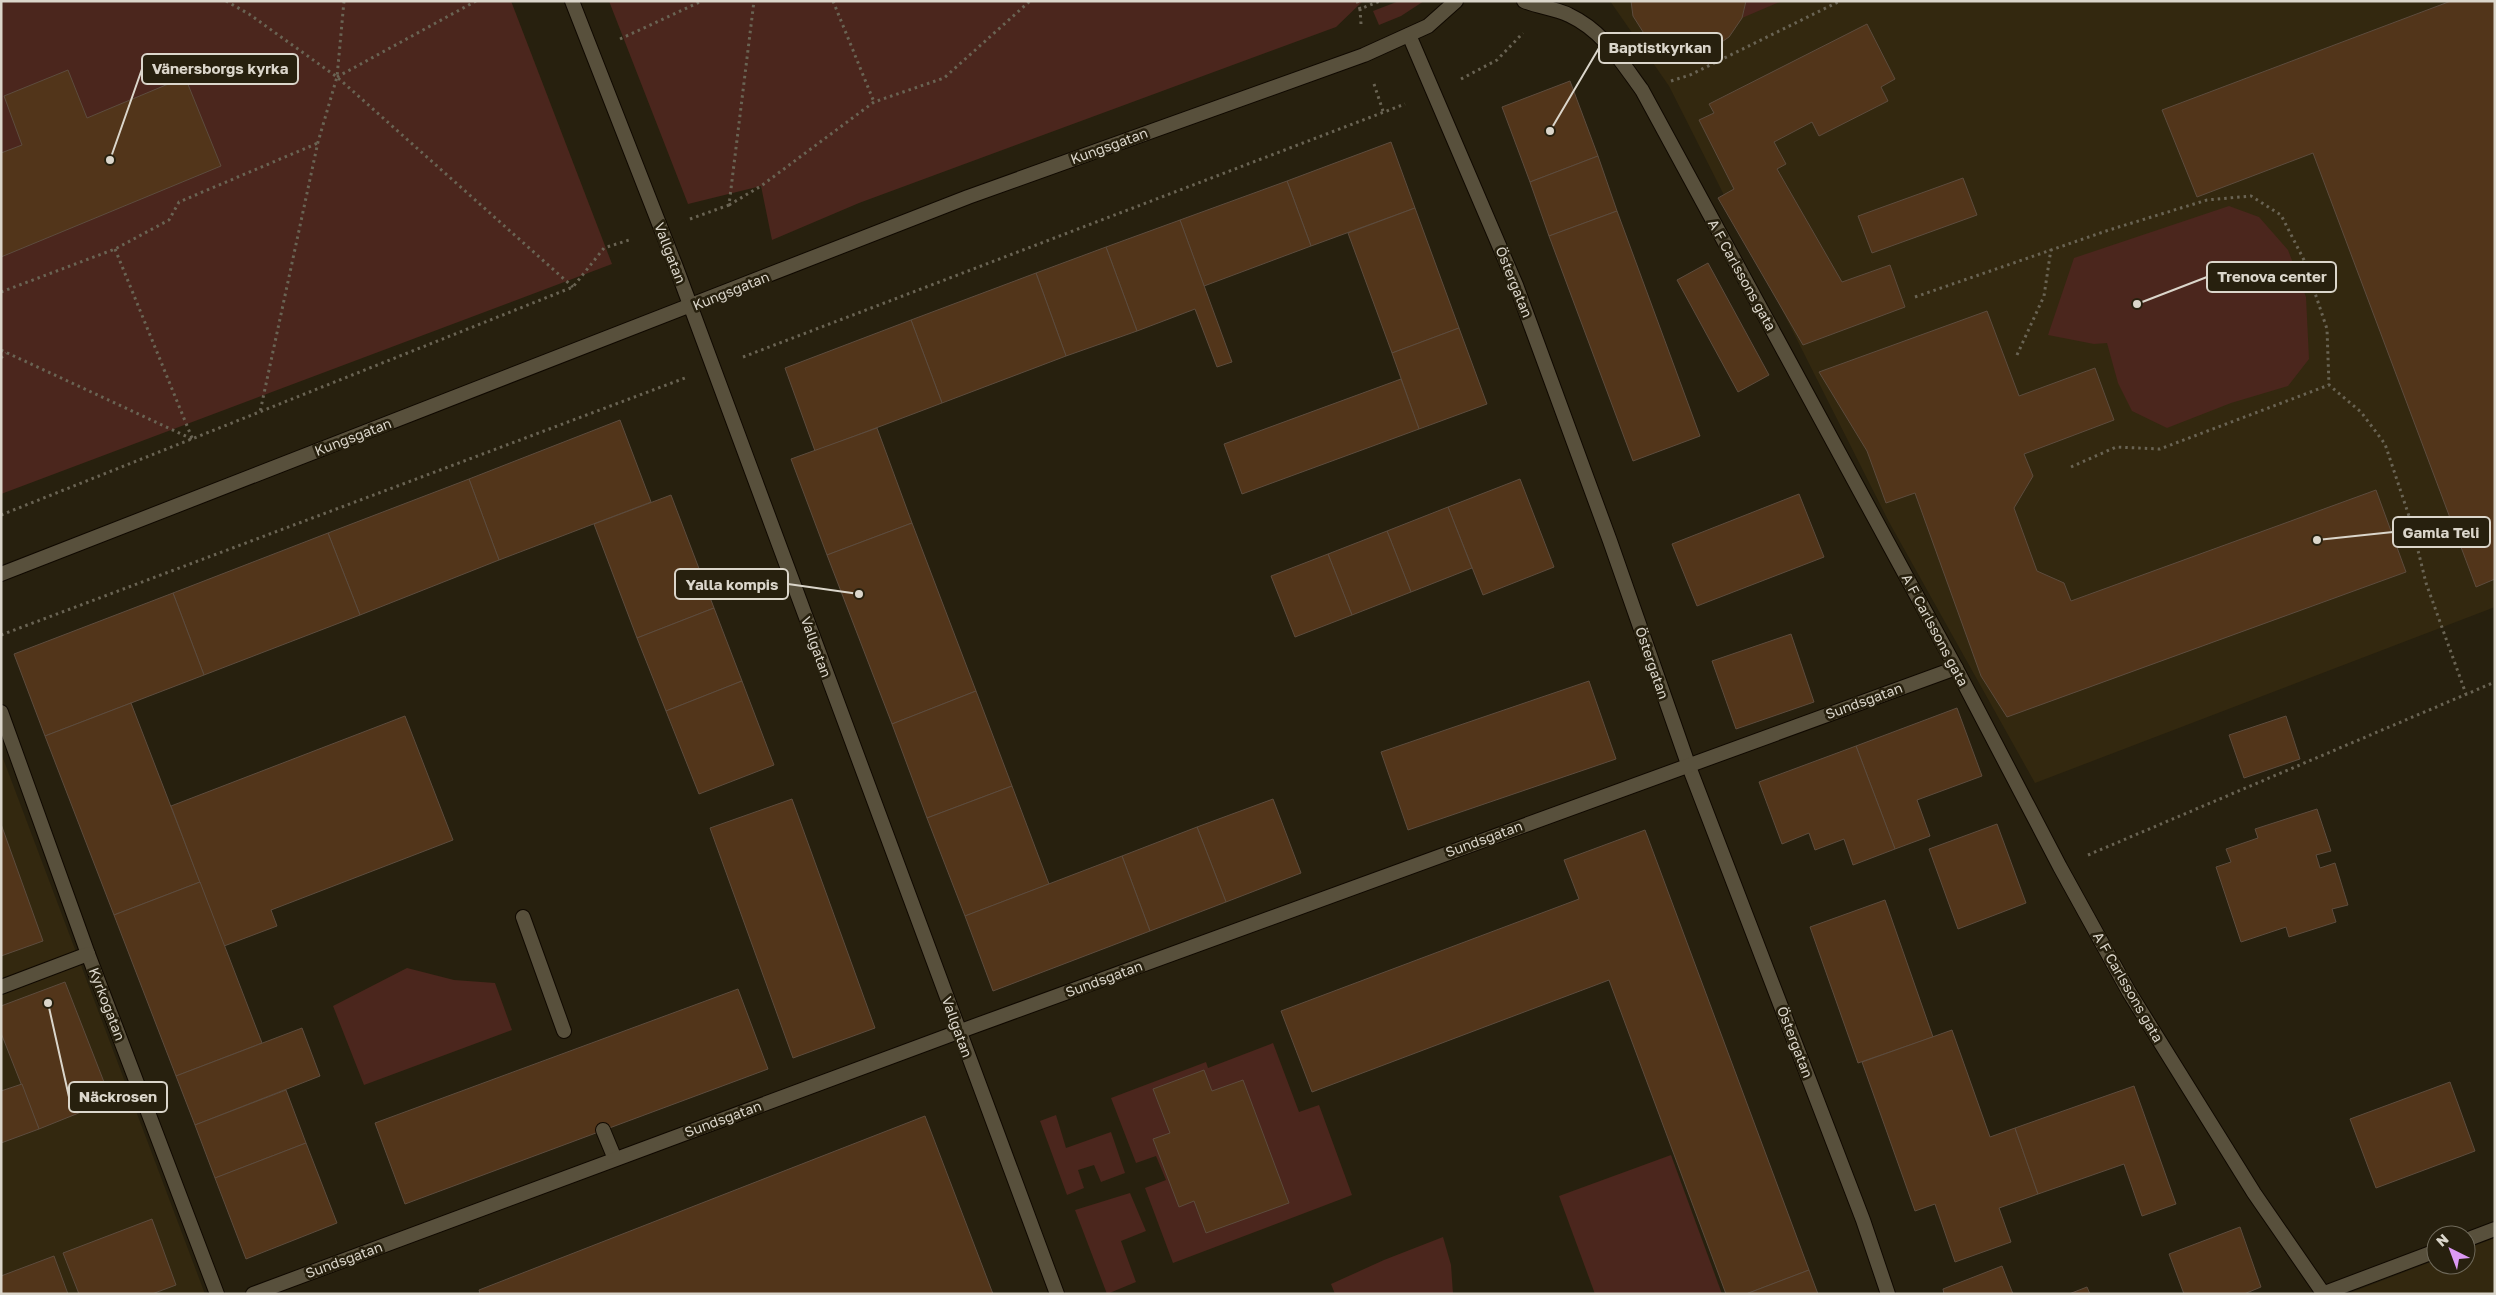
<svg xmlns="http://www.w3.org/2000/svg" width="2496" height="1295" viewBox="0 0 2496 1295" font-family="'Golos Text',sans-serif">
	<rect width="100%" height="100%" fill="#27200e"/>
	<g fill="#33280f">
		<path d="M1610,1H2495V607L2035,783L1889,522L1669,86Z"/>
		<path d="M1,753L139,1119L205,1294H1Z"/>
		<path d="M2495,1238V1294H2347L2436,1260V1265H2466V1249Z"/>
	</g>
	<g fill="#4b261d">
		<path d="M1,1H511L612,264L1,494Z"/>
		<path d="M609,1H1363L1336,27L859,203L772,240L761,186L688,204Z"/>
		<path d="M1399,1H1424L1401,16L1379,25L1373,11Z"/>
		<path d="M1746,1H1782L1742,18Z"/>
		<path d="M2229,206L2259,217L2288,250L2306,297L2309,359L2288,386L2231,403L2167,428L2132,411L2118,383L2107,343L2094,344L2048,335L2074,258Z"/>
		<path d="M407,968L454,980L495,983L512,1030L364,1085L333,1006Z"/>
		<path d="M1273,1043L1299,1112L1319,1105L1352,1195L1173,1263L1145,1188L1166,1180L1156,1156L1136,1163L1111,1098L1206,1062L1208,1068Z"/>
		<path d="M1056,1115L1066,1148L1111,1132L1125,1173L1101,1182L1094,1165L1078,1170L1084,1188L1067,1195L1040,1121Z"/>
		<path d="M1671,1155L1722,1294H1595L1559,1196Z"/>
		<path d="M1130,1193L1146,1231L1121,1241L1136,1282L1107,1294L1075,1210Z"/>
		<path d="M1443,1237L1451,1265L1453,1294H1335L1331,1284L1384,1260Z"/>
	</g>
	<g fill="#52351a" stroke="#5d4c3e">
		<path d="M1631,1H1746L1742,18L1729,37L1710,50L1688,54L1665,49L1645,35L1633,16Z"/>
		<path d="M2451,1H2495V579L2476,587L2313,153L2197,197L2162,110Z"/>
		<path d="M1867,24L1895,79L1881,87L1888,101L1819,136L1812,122L1774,142L1786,164L1777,169L1842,282L1890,265L1905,307L1803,345L1718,198L1734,189L1699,120L1714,113L1709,104Z"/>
		<path d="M68,70L87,118L185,77L221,166L1,257V153L22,145L4,96Z"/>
		<path d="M1570,81L1598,156L1530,182L1502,107Z"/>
		<path d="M1391,142L1415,208L1311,246L1287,181Z"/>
		<path d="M1598,156L1617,211L1549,236L1530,182Z"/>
		<path d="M1963,178L1977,215L1872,253L1858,216Z"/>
		<path d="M1287,181L1311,246L1204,286L1180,220Z"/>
		<path d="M1415,208L1459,328L1392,353L1348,233Z"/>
		<path d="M1617,211L1700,436L1633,461L1549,236Z"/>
		<path d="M1180,220L1232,362L1217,367L1195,309L1137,331L1106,247Z"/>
		<path d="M1106,247L1137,331L1066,356L1036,273Z"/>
		<path d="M1708,263L1769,375L1738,392L1677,280Z"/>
		<path d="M1036,273L1066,356L942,403L911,320Z"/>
		<path d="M1987,311L2019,396L2095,368L2114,420L2024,454L2033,476L2014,508L2037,571L2064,583L2071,601L2376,490L2406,572L2007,717L1981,676L1915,493L1886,503L1867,451L1819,372Z"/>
		<path d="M911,320L942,403L815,451L785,368Z"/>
		<path d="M1459,328L1487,404L1419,429L1392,353Z"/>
		<path d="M1401,379L1419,429L1242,494L1224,444Z"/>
		<path d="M620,420L651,502L499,560L469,479Z"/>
		<path d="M877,428L912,523L827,555L791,459Z"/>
		<path d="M469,479L499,560L360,615L328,533Z"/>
		<path d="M1520,479L1554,567L1483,595L1448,507Z"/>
		<path d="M1799,494L1824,557L1697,606L1672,544Z"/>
		<path d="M671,495L714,608L637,638L594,524Z"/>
		<path d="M1448,507L1472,568L1411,592L1387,531Z"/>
		<path d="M912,523L976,691L892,724L827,555Z"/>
		<path d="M1387,531L1411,592L1352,615L1328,554Z"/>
		<path d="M328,533L360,615L204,675L173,593Z"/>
		<path d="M1328,554L1352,615L1295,637L1271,576Z"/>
		<path d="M173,593L204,675L45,736L14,654Z"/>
		<path d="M714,608L742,681L666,711L637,638Z"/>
		<path d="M1791,634L1814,702L1736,729L1712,661Z"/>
		<path d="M742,681L774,765L699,794L666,711Z"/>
		<path d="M1589,681L1616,759L1408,830L1381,752Z"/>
		<path d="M976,691L1012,786L927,818L892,724Z"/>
		<path d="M131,703L200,882L114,915L45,736Z"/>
		<path d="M1957,708L1982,776L1917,800L1930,836L1895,849L1856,746Z"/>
		<path d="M405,716L453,840L271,910L277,926L224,946L171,806Z"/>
		<path d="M2286,716L2300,759L2244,778L2229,735Z"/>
		<path d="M1856,746L1895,849L1853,865L1844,839L1815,850L1809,833L1782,844L1759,782Z"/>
		<path d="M1012,786L1049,884L965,916L927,818Z"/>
		<path d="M792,799L875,1028L793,1058L710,828Z"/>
		<path d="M1273,799L1301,873L1226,902L1197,827Z"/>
		<path d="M2317,809L2331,851L2316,855L2320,868L2335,863L2348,905L2332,909L2336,922L2289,937L2286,927L2241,942L2216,867L2231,862L2226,849L2258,838L2255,829Z"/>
		<path d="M1,824L43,941L1,956Z"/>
		<path d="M1997,824L2026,903L1958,929L1929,849Z"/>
		<path d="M1197,827L1226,902L1150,931L1122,856Z"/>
		<path d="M1645,830L1809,1270L1746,1294H1726L1609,980L1312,1092L1281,1011L1579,899L1564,860Z"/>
		<path d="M1122,856L1150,931L993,991L965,916Z"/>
		<path d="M200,882L262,1043L176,1076L114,915Z"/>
		<path d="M1885,900L1933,1037L1858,1063L1810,927Z"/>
		<path d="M65,982L111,1100L39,1129L1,1033V1006Z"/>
		<path d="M738,989L768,1069L405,1204L375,1123Z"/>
		<path d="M302,1028L320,1076L195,1125L176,1076Z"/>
		<path d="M1952,1030L1990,1137L2015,1128L2038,1194L1999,1208L2011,1242L1955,1262L1935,1204L1915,1211L1862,1062Z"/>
		<path d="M1204,1070L1212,1091L1243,1080L1289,1203L1206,1233L1194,1201L1179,1207L1153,1139L1170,1133L1153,1089Z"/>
		<path d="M2450,1082L2475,1151L2376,1188L2350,1119Z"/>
		<path d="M22,1084L39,1129L1,1143V1091Z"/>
		<path d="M2134,1086L2176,1204L2142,1216L2124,1164L2038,1194L2015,1128Z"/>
		<path d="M286,1090L306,1143L215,1178L195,1125Z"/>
		<path d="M925,1116L993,1294H480L479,1290Z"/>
		<path d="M306,1143L337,1223L246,1259L215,1178Z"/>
		<path d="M152,1219L176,1285L152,1294H79L63,1253Z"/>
		<path d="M2240,1227L2261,1287L2244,1294H2184L2169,1254Z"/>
		<path d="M54,1256L68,1294H1V1276Z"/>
		<path d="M2002,1266L2013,1294H1944L1943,1289Z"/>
		<path d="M1809,1270L1818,1294H1746Z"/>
		<path d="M2087,1287L2090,1294H2069Z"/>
	</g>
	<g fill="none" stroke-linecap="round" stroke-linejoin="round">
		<g stroke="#100900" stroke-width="16">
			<g id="service">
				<path d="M523,917L564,1031"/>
				<path d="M603,1130L615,1159"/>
			</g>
		</g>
		<g stroke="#100900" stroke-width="16">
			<g id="minor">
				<path d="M572,1L676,267L1057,1294"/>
				<path d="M1524,1C1538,7 1555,8 1569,15C1603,31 1620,60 1642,90L1956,668L2060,867L2129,992L2254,1193L2323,1293"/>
				<path d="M1409,35L1516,285L1610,541L1688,764L1863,1220L1888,1294"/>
				<path d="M1,712L88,954L217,1294"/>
				<path d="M1,987L88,954"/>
				<path d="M2466,1240L2495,1229"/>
				<path d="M253,1294L958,1032L1956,668"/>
				<path d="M2322,1294L2436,1251"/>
			</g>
		</g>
		<g stroke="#100900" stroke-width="16">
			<path id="tertiary" d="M1,574L968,197L1364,55L1428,26L1456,1"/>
		</g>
		<g stroke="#6a6454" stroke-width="3" stroke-dasharray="2.5 4" stroke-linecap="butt">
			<path d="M226,1L249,14L337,77L318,142L260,412"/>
			<path d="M344,1L337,77L573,287"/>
			<path d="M833,1L874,102"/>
			<path d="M1357,1L1360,9"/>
			<path d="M1361,24L1360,9L1380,1"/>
			<path d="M620,39L702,1"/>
			<path d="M337,77L476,1"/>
			<path d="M1461,79L1497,60L1523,33"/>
			<path d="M1671,81L1690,75L1840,1"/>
			<path d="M1374,84L1384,114"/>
			<path d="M729,205L761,186L874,102L944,78L1030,1"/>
			<path d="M690,219L729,205L754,1"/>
			<path d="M115,249L192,438"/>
			<path d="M1,292L115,249L169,220L179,202L318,143"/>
			<path d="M1915,297L2109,230L2207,200L2251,196L2281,215L2304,260L2327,329L2329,385"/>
			<path d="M1,350L192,439"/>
			<path d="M2017,355L2044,296L2051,249"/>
			<path d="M743,357L1405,104"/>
			<path d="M1,358L6,353"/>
			<path d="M2071,467L2116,447L2160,449L2329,385L2361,412L2385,444L2411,522L2426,583L2466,694"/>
			<path d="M1,515L573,287L604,248L632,239"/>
			<path d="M1,635L685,378"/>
			<path d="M2088,855L2495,682"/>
		</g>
		<use href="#service" stroke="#58503c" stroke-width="14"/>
		<use href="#minor" stroke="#58503c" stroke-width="14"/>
		<use href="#tertiary" stroke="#58503c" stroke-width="14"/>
	</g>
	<g text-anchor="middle" stroke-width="5" stroke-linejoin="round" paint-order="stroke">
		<g font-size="14" fill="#dbd6cb" stroke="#27200e">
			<text transform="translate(1109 146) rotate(-20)" y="5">Kungsgatan</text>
			<text transform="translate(670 253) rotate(69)" y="5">Vallgatan</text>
			<text transform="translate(1742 275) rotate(61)" y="5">A F Carlssons gata</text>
			<text transform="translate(1514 282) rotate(68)" y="5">Östergatan</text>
			<text transform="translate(731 291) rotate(-22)" y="5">Kungsgatan</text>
			<text transform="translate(353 437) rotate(-21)" y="5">Kungsgatan</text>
			<text transform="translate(1935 630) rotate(62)" y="5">A F Carlssons gata</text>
			<text transform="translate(816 647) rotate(70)" y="5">Vallgatan</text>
			<text transform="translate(1652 663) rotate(71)" y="5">Östergatan</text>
			<text transform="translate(1864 701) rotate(-20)" y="5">Sundsgatan</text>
			<text transform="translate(1484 839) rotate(-20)" y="5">Sundsgatan</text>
			<text transform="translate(1104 979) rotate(-20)" y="5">Sundsgatan</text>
			<text transform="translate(2128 987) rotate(60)" y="5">A F Carlssons gata</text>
			<text transform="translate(107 1004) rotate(69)" y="5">Kyrkogatan</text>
			<text transform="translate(957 1027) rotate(70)" y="5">Vallgatan</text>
			<text transform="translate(1795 1042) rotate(69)" y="5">Östergatan</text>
			<text transform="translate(723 1119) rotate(-20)" y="5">Sundsgatan</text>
			<text transform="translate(344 1260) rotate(-20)" y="5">Sundsgatan</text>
		</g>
	</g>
	<path fill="none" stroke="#dbd6cb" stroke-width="2" d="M1550 131L1599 48M110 160L142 69M2137 304L2207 277M2317 540L2393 532M859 594L788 584M48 1003L69 1097"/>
	<g fill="#dbd6cb" stroke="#27200e" stroke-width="2">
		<circle cx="1550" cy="131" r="5"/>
		<circle cx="110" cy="160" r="5"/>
		<circle cx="2137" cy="304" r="5"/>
		<circle cx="2317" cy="540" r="5"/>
		<circle cx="859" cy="594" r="5"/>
		<circle cx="48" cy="1003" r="5"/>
	</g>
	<g fill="#27200e" stroke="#dbd6cb" stroke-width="2">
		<rect x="1599" y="33" width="123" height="30" rx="5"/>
		<rect x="142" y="54" width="156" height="30" rx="5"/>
		<rect x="2207" y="262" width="129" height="30" rx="5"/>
		<rect x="2393" y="517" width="97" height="30" rx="5"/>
		<rect x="675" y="569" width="113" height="30" rx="5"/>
		<rect x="69" y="1082" width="98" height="30" rx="5"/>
	</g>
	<g font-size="15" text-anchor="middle" font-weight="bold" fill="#dbd6cb">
		<text x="1660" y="53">Baptistkyrkan</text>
		<text x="220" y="74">Vänersborgs kyrka</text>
		<text x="2272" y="282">Trenova center</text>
		<text x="2441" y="538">Gamla Teli</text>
		<text x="732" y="590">Yalla kompis</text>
		<text x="118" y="1102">Näckrosen</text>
	</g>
	<rect width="2496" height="1295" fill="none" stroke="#dbd6cb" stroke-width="5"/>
	<g transform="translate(2451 1250) rotate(318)"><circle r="24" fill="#27200e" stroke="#6f695a"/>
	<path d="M0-4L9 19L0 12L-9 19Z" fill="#dc99f4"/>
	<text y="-8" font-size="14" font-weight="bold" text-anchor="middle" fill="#dbd6cb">N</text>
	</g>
</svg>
